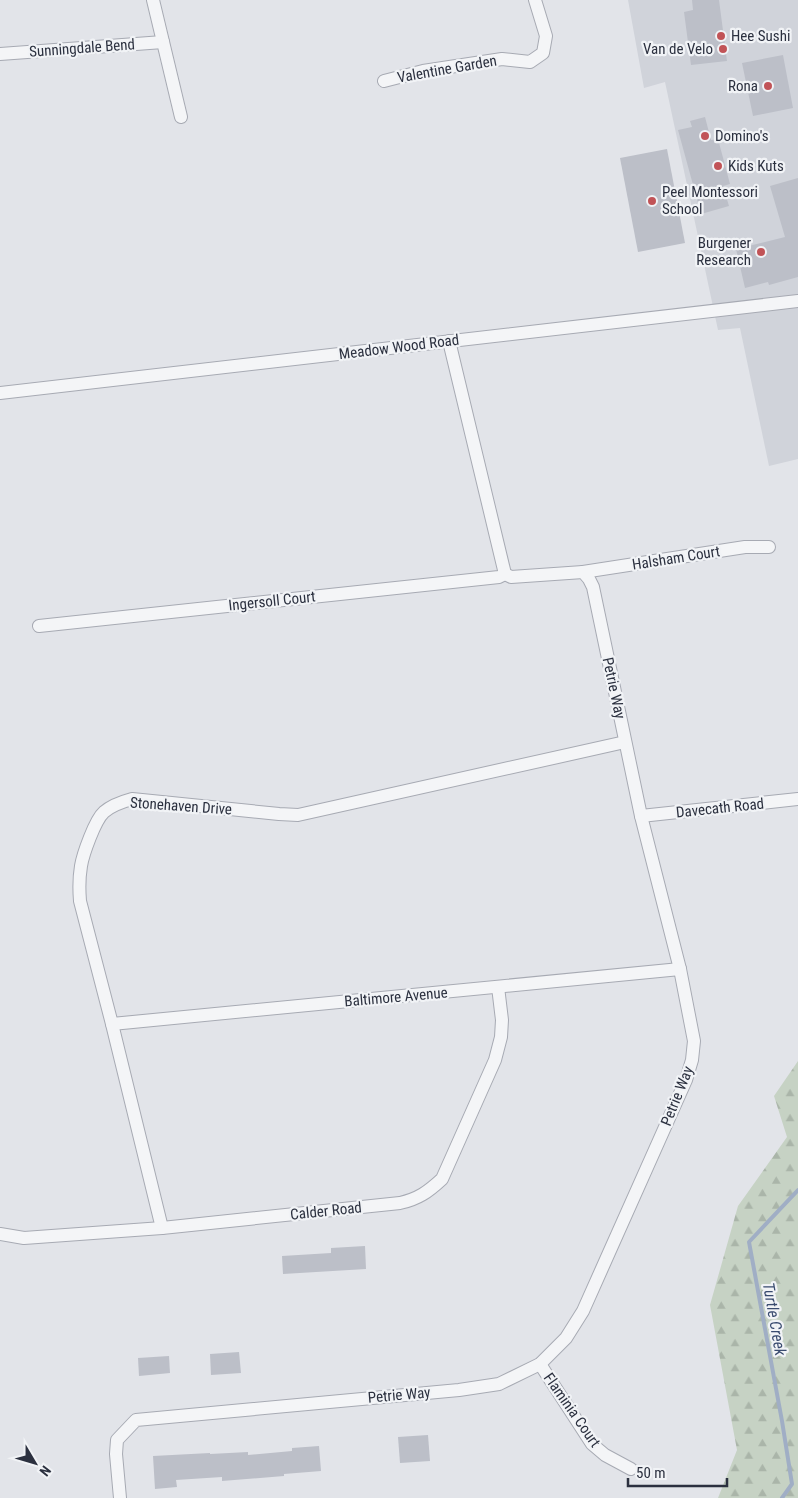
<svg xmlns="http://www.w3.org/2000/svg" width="798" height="1498" viewBox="0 0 798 1498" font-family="'Roboto Condensed',sans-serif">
	<defs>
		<pattern id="forest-firs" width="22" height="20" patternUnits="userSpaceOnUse" patternTransform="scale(1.25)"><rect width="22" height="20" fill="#c6d2c4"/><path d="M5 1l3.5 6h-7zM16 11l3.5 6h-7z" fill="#aab5a9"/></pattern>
	</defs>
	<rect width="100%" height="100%" fill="#e2e4e9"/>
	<path fill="#d0d3da" d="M628,0H798V459L769,466L740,328L718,330L665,82L644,88Z"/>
	<path fill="url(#forest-firs)" d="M798,1061V1498H718L737,1450L710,1305L738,1206L787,1137L774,1096Z"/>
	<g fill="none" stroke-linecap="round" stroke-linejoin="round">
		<path stroke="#a0aec5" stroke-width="4" d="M782,1498L792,1484L782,1421L749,1242L798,1190"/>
	</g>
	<g fill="#bcbfc8">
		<path d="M692,0H719L727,61L691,65L684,12L693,10Z"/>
		<path d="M783,55L793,108L753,116L742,63Z"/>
		<path d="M705,117L711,140L718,139L730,184L723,186L729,206L701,214L678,130L692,127L690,121Z"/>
		<path d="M667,149L685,243L638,252L620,158Z"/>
		<path d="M798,178V277L769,285L768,282L745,288L736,249L785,237L770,186Z"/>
		<path d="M365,1246L366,1269L283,1274L282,1256L331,1253V1248Z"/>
		<path d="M239,1352L241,1373L211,1375L210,1354Z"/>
		<path d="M169,1356L170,1373L139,1376L138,1358Z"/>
		<path d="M428,1435L430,1461L400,1463L398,1437Z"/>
		<path d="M319,1446L321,1471L284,1474V1476L222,1481V1477L176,1480L177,1487L155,1489L153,1456L210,1453V1454L248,1452V1455L292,1451V1448Z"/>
	</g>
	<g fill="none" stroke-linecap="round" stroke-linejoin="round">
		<g stroke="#a7aab3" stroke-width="14">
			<g id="minor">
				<path d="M153,0L181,117"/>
				<path d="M0,54L163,42"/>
				<path d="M384,81L423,71L502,59L530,62L543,53L546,36L535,0"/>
				<path d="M0,393L798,301"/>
				<path d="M583,572L745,547H769"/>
				<path d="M39,626L499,577L505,574"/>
				<path d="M641,816L798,799"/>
				<path d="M112,1024L680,969"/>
				<path d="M162,1228L112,1024L80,901C79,889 79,878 81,866C83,854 95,820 104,812C112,805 121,802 132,799L279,814L298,815L625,742"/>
				<path d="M0,1234L24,1238L162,1228L400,1203C418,1199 428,1192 442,1179L495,1060L501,1037L502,1020L498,987"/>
				<path d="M540,1364L592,1444L605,1455L631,1469"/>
				<path d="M120,1498L116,1454L117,1440L136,1420L459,1390L499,1384L540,1364L566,1338L583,1311L686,1080L692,1060L694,1041L680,969L641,816L593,587L589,579L583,572L511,577L505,574L449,341"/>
			</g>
		</g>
		<use href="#minor" stroke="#f4f5f7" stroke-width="12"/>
	</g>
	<g fill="#c15357" stroke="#f1f3f6" stroke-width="2">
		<circle cx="721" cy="36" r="5"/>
		<circle cx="723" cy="49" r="5"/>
		<circle cx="768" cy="86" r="5"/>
		<circle cx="705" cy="136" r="5"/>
		<circle cx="718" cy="166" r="5"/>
		<circle cx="652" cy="201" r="5"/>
		<circle cx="761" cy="252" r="5"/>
	</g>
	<g text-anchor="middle" stroke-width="4.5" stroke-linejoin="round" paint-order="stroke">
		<g font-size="15" fill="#2b303f" stroke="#f1f3f6" text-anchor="start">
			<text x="731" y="41">Hee Sushi</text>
			<text x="713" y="54" text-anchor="end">Van de Velo</text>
			<text x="758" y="91" text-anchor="end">Rona</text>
			<text x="715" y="141">Domino's</text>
			<text x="728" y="171">Kids Kuts</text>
			<text x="662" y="197">Peel Montessori<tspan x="662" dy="17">School</tspan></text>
			<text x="751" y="248" text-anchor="end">Burgener<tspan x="751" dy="17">Research</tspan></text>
		</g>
		<g font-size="15" fill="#2b303f" stroke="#f1f3f6">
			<text transform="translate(82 48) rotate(-4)" y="5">Sunningdale Bend</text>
			<text transform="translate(447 69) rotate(-10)" y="5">Valentine Garden</text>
			<text transform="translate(399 347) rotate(-7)" y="5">Meadow Wood Road</text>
			<text transform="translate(676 558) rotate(-9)" y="5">Halsham Court</text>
			<text transform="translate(272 601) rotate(-6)" y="5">Ingersoll Court</text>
			<text transform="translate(614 688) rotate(78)" y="5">Petrie Way</text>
			<text transform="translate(181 806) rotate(4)" y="5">Stonehaven Drive</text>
			<text transform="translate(720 808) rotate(-6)" y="5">Davecath Road</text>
			<text transform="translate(396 997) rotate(-5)" y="5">Baltimore Avenue</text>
			<text transform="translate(677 1096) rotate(-68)" y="5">Petrie Way</text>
			<text transform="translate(326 1211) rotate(-6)" y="5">Calder Road</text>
			<text transform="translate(399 1395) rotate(-5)" y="5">Petrie Way</text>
			<text transform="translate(572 1410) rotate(55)" y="5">Flaminia Court</text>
		</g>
		<g font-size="16" font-style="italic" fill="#394b6f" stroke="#f1f3f6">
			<text transform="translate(775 1319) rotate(80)" y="6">Turtle Creek</text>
		</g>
	</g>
	<g transform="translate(35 1463) rotate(128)" stroke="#f1f3f6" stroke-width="4" paint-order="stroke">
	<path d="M0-4L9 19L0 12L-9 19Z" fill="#2b303f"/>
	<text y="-8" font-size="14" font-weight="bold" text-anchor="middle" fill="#2b303f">N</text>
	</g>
	<path d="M628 1478v8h99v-8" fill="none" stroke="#2b303f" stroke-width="2.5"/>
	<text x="636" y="1478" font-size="15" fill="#2b303f" stroke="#f1f3f6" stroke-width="4" paint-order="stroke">50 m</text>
</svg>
